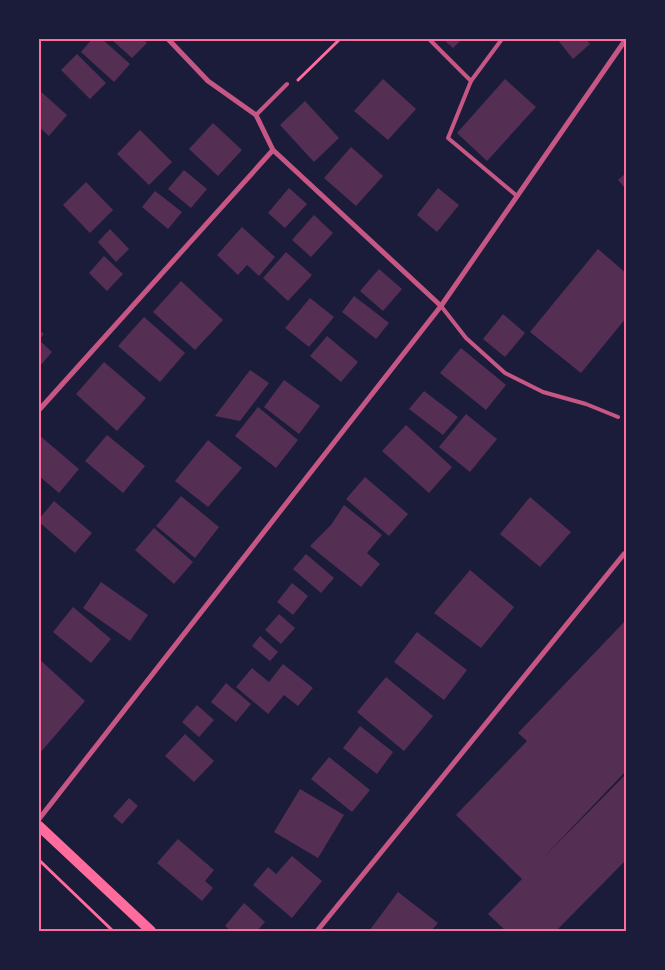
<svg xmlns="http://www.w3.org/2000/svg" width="665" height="970" viewBox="0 0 665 970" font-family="'Roboto Condensed',sans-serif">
	<rect width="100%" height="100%" fill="#1b1b3a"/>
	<g fill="#542f53">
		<path d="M92,39H102L130,64L114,82L81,52Z"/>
		<path d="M111,39H143L147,43L132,58Z"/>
		<path d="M443,39H462L453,48Z"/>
		<path d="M557,39H586L590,44L573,59Z"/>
		<path d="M77,54L106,83L90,99L61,70Z"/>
		<path d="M383,79L416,109L388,140L354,111Z"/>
		<path d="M505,79L536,107L487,161L457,133Z"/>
		<path d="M39,90L67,115L49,136L39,127Z"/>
		<path d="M305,101L339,138L314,162L280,125Z"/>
		<path d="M213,123L242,150L218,176L189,149Z"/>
		<path d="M140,130L172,162L149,185L117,154Z"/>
		<path d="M351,147L383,176L356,206L324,178Z"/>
		<path d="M184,170L207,189L191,208L168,189Z"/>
		<path d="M626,173V189L618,180Z"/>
		<path d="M86,182L113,210L90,233L63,205Z"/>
		<path d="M289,188L307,204L285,228L268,213Z"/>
		<path d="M438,188L459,205L437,232L417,215Z"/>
		<path d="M155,191L182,212L168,229L142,207Z"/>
		<path d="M314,215L333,233L311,257L292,240Z"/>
		<path d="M242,227L275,257L259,276L247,265L238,275L217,255Z"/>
		<path d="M110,229L129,249L116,262L98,242Z"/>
		<path d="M598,249L626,273V318L581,373L530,332Z"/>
		<path d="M286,252L312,275L288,301L263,278Z"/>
		<path d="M104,256L123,274L107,291L89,273Z"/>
		<path d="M379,269L402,289L383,311L360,291Z"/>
		<path d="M181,281L223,320L195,350L153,312Z"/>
		<path d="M354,296L389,323L376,339L342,312Z"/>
		<path d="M310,298L334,317L309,347L285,328Z"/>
		<path d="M503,314L525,333L505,357L483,339Z"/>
		<path d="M144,317L185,353L160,382L118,346Z"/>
		<path d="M39,330L44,334L39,340L52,352L40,366L39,365Z"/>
		<path d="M327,336L358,362L341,382L310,356Z"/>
		<path d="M461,348L506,385L486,410L440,373Z"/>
		<path d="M104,362L146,398L117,431L76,394Z"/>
		<path d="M250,370L269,383L240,421L215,416Z"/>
		<path d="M284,380L320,406L299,434L264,407Z"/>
		<path d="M424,391L458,417L443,435L409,409Z"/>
		<path d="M258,407L298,440L276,468L235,436Z"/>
		<path d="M466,414L497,439L470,472L439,447Z"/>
		<path d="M406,425L452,467L429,493L382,451Z"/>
		<path d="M39,435L79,469L59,493L39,476Z"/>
		<path d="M107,435L145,466L123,493L85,461Z"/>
		<path d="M208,440L242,468L208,507L175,481Z"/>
		<path d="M365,477L408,514L389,536L346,499Z"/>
		<path d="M181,496L219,527L195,558L156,526Z"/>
		<path d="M530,497L571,532L540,567L500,534Z"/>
		<path d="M54,501L92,533L75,553L39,522V519Z"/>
		<path d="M344,505L382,535L367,553L380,564L361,587L310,546L331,525Z"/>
		<path d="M154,528L193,562L174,584L135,550Z"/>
		<path d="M306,554L334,578L321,593L293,569Z"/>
		<path d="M470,570L514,607L481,648L434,613Z"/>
		<path d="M101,582L148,615L130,641L83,608Z"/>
		<path d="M292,583L308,596L293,615L277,602Z"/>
		<path d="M73,607L111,639L91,663L53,632Z"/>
		<path d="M279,614L295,628L281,644L265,630Z"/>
		<path d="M626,620V771L539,862L626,774V860L556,931H506L488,914L522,879L456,815L527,741L518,733Z"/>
		<path d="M417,632L467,670L444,700L394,662Z"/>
		<path d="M260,636L278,652L270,661L252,646Z"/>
		<path d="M39,659L85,701L39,754Z"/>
		<path d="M283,664L313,688L298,706L284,695L268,714L236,687L252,668L269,682Z"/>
		<path d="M386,677L433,716L404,751L357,712Z"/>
		<path d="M226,683L251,704L236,722L211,702Z"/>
		<path d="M197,705L214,720L199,737L182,722Z"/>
		<path d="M360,726L393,752L377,774L343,748Z"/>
		<path d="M185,734L214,761L194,782L165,756Z"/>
		<path d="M329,757L370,790L352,812L311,779Z"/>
		<path d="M300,789L344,815L318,858L274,832Z"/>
		<path d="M129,798L138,806L122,824L113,816Z"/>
		<path d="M178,839L214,870L205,881L213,888L202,901L157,863Z"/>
		<path d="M292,856L322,881L292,918L253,885L268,867L276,874Z"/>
		<path d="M398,892L438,923L431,931H369Z"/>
		<path d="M244,903L265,922L257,931H231L225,926Z"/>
	</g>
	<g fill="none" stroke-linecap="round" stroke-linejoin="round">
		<g stroke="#ff6b9d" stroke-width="3">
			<path d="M298,80L340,39"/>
			<path d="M39,860L113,931"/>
		</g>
		<g stroke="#c65784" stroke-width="4">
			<path d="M429,39L471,81L448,138L517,196"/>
			<path d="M471,81L502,39"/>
			<path d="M256,115L287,84"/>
			<path d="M441,306L466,338L505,373L543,392L586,404L618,417"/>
		</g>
		<g stroke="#c65784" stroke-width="5">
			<path d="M168,39L208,81L256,115L273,150L441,306"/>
			<path d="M39,410L273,150"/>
			<path d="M39,819L441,306L626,39"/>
			<path d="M317,931L624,554"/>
		</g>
		<path stroke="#ff6b9d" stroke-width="10" d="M39,826L151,931"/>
	</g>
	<rect width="665" height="970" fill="none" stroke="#1b1b3a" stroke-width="80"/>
	<rect x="40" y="40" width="585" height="890" fill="none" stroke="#ff6b9d" stroke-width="2"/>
</svg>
